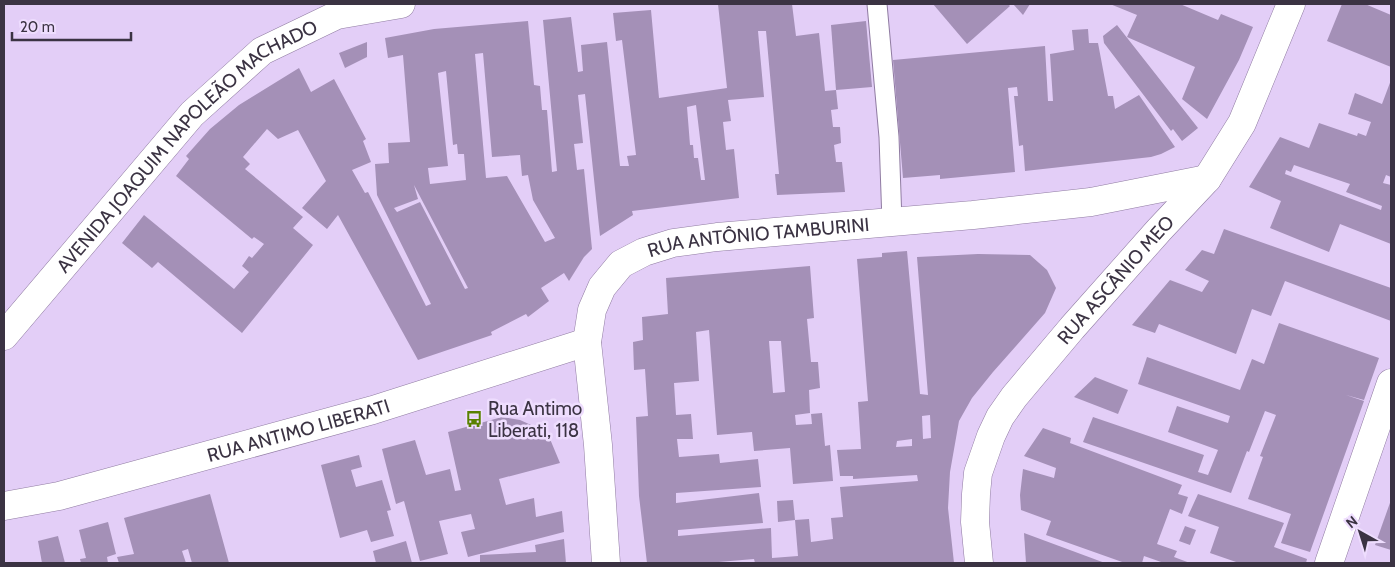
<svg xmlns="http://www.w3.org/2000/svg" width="1395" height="567" viewBox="0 0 1395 567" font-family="Cabin,sans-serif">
	<rect width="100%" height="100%" fill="#e3cef7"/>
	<g fill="#a490b7" fill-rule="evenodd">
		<path d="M718,4H792L796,36L819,33L825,91L836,90L838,109L831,110L833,127H840L841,143L834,145L836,162H842L845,192L777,195L775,174H779L766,31H758L764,97L728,100L731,121L723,122L726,150L734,149L739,198L632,211L633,215L600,236L585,94L578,95L583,143L574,144L577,170L584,169L592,249L584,257L569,281L564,273L541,288L549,301L528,317L526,314L491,332L492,335L418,360L338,215L327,229L302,208L326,181L298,130L278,139L267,129L243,157L250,164L245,169L303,217L293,228L313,245L242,333L158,262L152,268L122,243L144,215L234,289L249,272L242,266L249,256L252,258L264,244L254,237L252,239L176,176L189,159L186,156L210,129L239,105L299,68L311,92L334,79L366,139L363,141L371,162L352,170L365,193L368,192L426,306L431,304L377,195L375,164L389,163L388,143L410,142L403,55L388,58L385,38L434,29L528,21L534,85L540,86L542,110H547L552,172L557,171L543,20L571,17L578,72L583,71L581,45L607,42L620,166H629L627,156L636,155L622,40L616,41L613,13L651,10L659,98L727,88ZM483,53L492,157L520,155L522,176L528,175L533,200L555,238L545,242L507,176L486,178L475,54ZM446,71L453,145L457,144L458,154H464L466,180L430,184L428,168L448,166L438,73ZM696,105L705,180H701L698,158H694L693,145H690L687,107ZM414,185L468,288L465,289L420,202L397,212L394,208L418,199Z"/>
		<path d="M933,4H1008L1010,6L967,44Z"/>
		<path d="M1013,4H1030L1023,15Z"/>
		<path d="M1110,4H1180L1218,20L1221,14L1253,27L1239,60L1207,119L1182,99L1195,67L1127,37L1137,15Z"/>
		<path d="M1342,4H1365L1391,15V67L1327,41Z"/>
		<path d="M866,21L872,87L836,90L831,25Z"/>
		<path d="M1117,25L1198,128L1182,141L1173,129L1171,131L1104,43L1103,36Z"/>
		<path d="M1088,29L1089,43H1098L1108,96H1113L1115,109L1139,95L1175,147L1161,154L1151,157L1025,171L1023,145L1019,146L1014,96H1018L1017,87L1008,88L1015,172L940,179V175L903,178L893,60L1045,46L1048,101H1053L1050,54L1074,50L1072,30Z"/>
		<path d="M367,42V57L345,68L339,53Z"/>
		<path d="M1391,80V177L1386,175L1383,183L1391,185V244L1340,224L1329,252L1270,228L1281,201L1249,187L1280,137L1309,148L1319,123L1357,136L1358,133L1366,136L1371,122L1348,114L1355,93L1382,104ZM1294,165L1350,184L1346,192L1382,206L1381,210L1285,174L1286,170L1291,172Z"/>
		<path d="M1224,229L1391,288V321L1285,281L1271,316L1252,309L1236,354L1159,324L1155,333L1132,325L1170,280L1202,292L1209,281L1185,270L1202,250L1214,254Z"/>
		<path d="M907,251L920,394L928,395L917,257L978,254L1030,255L1047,270L1056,288L1045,313L993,372L972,398L959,421L950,472L948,508L954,563H755L754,559L707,563H647L639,496L636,417L648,416L645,369L634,370L633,342L643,340L642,317L668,314L666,278L810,266L814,318L807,319L811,362H818L820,388L809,390L810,413L795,415L796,425L812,424L811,414L822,413L825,446L830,445L833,481L793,484L790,448L754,451L752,432L717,435L709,330L696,332L699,381L674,383L676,415L691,414L693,439H677L679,457L719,454L720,463L758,459L761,487L676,493V503L759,493L763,523L678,530V536L771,528L772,558L798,556L795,520L778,522L777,501L793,500L795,520L809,519L811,542L833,539L831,518L843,517L840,487L918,481L917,475L853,479V476H840L837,450L861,449L858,402L868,401L857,259L882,257V253ZM769,341H781L785,392L773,393ZM930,415L931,438L923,439L922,416ZM912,439V446L896,447L897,441Z"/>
		<path d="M1279,323L1379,358L1364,400L1346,395L1364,401L1310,552L1281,543L1291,514L1248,499L1263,457L1260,456L1276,415L1265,411L1249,452L1247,451L1231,493L1083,442L1093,417L1204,455L1198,472L1208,475L1218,450L1168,432L1177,406L1228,423L1230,416L1138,384L1147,357L1240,390L1252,359L1264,364Z"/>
		<path d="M1095,377L1128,390L1118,414L1074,397Z"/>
		<path d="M502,417L520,420L540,429L550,439L560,463L499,479L506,505L534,498L536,517L562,511L564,532L468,557L461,532L475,529L471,514L439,521L448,554L420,561L404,501L396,504L382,449L415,440L426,475L450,469L455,491L461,490L448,432Z"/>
		<path d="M1043,428L1071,438L1070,443L1182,485L1178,494L1188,497L1182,514L1170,509L1157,544L1177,551L1174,557L1190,563H1164L1144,556L1142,563H1125L1046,535L1051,521L1021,510L1020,495L1023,469L1054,478L1056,468L1024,456Z"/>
		<path d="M359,455L362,467L351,470L356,487L382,480L391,510L387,511L394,536L371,542L367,530L340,538L321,465Z"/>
		<path d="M210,494L229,563H192L188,549L182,551L186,563H119L117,557L134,554L124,518Z"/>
		<path d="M1198,494L1284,523L1274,547L1307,559L1306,563H1239L1210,553L1219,527L1188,516Z"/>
		<path d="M1391,500V550L1375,545Z"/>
		<path d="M108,522L116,554L107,557L108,563H81L80,559L86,558L79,530Z"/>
		<path d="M1185,526L1196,530L1190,545L1179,541Z"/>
		<path d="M1024,533L1105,563H1026Z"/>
		<path d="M58,536L65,563H42L38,541Z"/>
		<path d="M564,539L566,563H480V555L536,552L535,545Z"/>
		<path d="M406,541L412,563H376L373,551Z"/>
	</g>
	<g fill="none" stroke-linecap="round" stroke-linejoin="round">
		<g stroke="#907ca2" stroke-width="21">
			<path id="lane" d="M877,4L889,137L892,222"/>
		</g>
		<g stroke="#907ca2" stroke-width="29">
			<g id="street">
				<path id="s1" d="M4,336L192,114L262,51L337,15L401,4"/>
				<path id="s2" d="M4,506L59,496L373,410L587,342"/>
				<path id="s3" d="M606,563L598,445L587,342L592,310L602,287L621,264L644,252L673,243L717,237L973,215L1091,202L1207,179"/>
				<path id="s4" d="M979,563L975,522L976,494L978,473L991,436L1000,417L1014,397L1072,328L1159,230L1207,179L1242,123L1291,4"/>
				<path d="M1329,563L1391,383"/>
			</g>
		</g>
		<use href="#lane" stroke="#fff" stroke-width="19"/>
		<use href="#street" stroke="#fff" stroke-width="28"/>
	</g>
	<defs>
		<g id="bus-bare" transform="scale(1.35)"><path d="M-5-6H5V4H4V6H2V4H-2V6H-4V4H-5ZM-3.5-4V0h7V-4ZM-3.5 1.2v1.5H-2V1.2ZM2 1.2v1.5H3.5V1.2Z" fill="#598101" stroke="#eeddfe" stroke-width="2.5" paint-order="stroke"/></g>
	</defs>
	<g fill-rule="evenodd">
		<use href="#bus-bare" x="474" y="419"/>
	</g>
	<g text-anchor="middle" stroke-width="5" stroke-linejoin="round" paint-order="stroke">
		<g font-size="19" fill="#3b3343" stroke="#eeddfe">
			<text dy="7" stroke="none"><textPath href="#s1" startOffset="266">AVENIDA JOAQUIM NAPOLEÃO MACHADO</textPath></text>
			<text dy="7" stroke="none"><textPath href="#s3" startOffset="451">RUA ANTÔNIO TAMBURINI</textPath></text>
			<text dy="7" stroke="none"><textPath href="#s4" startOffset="330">RUA ASCÂNIO MEO</textPath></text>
			<text dy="7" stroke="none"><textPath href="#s2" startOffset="304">RUA ANTIMO LIBERATI</textPath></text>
		</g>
		<g font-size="19" fill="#3b3343" stroke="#eeddfe" text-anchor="start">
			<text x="488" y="415">Rua Antimo<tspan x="488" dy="22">Liberati, 118</tspan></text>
		</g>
	</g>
	<rect width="1395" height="567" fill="none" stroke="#3b3343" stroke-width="10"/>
	<g transform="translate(1360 532) rotate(321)" stroke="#eeddfe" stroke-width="4" paint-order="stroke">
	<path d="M0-4L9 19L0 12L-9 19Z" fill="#3b3343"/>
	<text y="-8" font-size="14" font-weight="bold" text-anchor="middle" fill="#3b3343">N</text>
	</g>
	<path d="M12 32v8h119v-8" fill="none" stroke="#3b3343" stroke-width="2.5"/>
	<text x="20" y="32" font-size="15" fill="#3b3343" stroke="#eeddfe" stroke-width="4" paint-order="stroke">20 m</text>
</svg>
